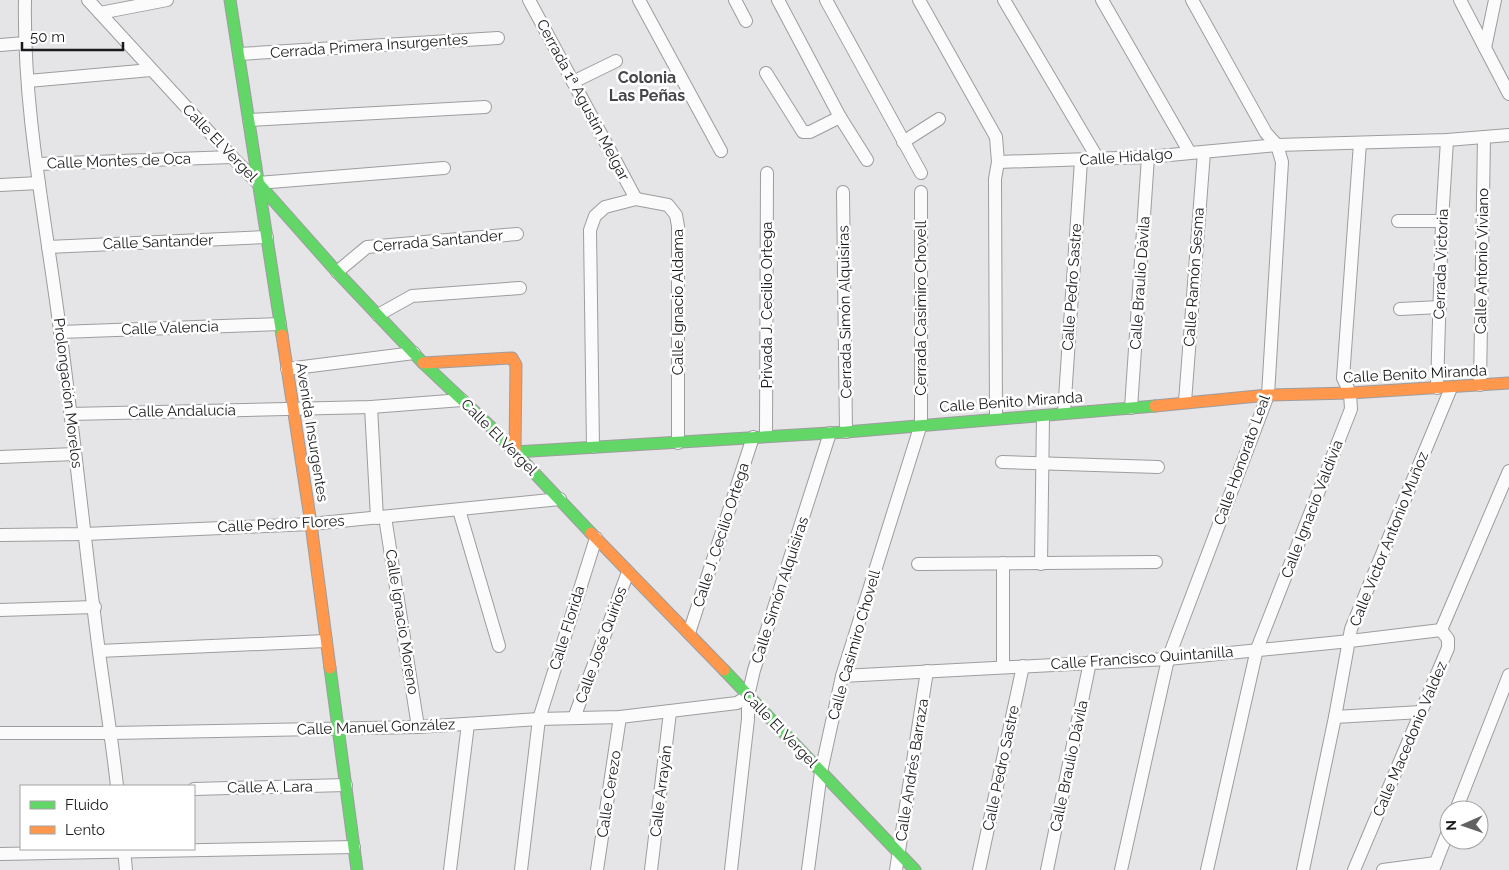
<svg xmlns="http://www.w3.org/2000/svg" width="1509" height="870" viewBox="0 0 1509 870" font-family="Raleway,sans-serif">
	<rect width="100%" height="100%" fill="#e5e5e8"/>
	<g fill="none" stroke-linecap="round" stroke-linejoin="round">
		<g stroke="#9d9d9f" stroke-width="14">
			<g id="street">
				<path d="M25,0C23,103 43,206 57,308C73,423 84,538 99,652C105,697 112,741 117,786"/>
				<path d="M88,0L232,157L258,183L444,168"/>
				<path d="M529,0L636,199"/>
				<path d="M639,0L721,151"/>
				<path d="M735,0L746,21"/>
				<path d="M778,0L840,117L867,160"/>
				<path d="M826,0L921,173"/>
				<path d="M919,0L996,137L998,162L995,179L996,418"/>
				<path d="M1004,0L1098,159"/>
				<path d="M1102,0L1190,153"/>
				<path d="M1460,0L1509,94"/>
				<path d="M100,13L167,0"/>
				<path d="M0,45L25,43"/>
				<path d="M1485,48L1495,0"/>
				<path d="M239,54L498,38"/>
				<path d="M766,73L803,132H810L840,117"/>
				<path d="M28,81L151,70"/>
				<path d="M573,82L616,61"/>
				<path d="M249,120L485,107"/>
				<path d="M903,142L939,119"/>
				<path d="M998,162L1148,157L1277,145L1447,140L1509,135"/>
				<path d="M37,164L232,157"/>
				<path d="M0,185L39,183"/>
				<path d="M843,192L846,432"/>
				<path d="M1398,221H1442"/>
				<path d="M48,247L267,237"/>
				<path d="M337,272L367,247L517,234"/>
				<path d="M1400,309L1440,307"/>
				<path d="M378,315L412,296L520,288"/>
				<path d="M60,332L280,324"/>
				<path d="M287,369L414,353"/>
				<path d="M1480,385L1484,137"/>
				<path d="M1437,388L1442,221L1447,140"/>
				<path d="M1185,402L1204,152"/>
				<path d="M371,407L377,518"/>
				<path d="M1131,408L1148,157"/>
				<path d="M1064,413L1081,161"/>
				<path d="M70,414L371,407L462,400"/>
				<path d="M766,436L767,173"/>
				<path d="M593,447L590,230L595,216L605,207L636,199L668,205L676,215L678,226V443"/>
				<path d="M0,457L75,454"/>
				<path d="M1002,462L1158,467"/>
				<path d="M459,510L499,646"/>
				<path d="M385,517L418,727"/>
				<path d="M0,535L85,534L311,524L560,499"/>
				<path d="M1003,563V667"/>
				<path d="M918,564L1156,562"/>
				<path d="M1041,564L1043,416"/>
				<path d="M0,610L95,607"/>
				<path d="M689,633L753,437"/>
				<path d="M99,651L326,641"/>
				<path d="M842,676L1168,659L1350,641L1441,630"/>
				<path d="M1335,717L1421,712"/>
				<path d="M574,718L628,572"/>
				<path d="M0,733H112L418,727L539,719L620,717L737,703L748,696"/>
				<path d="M194,789L346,785"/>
				<path d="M1456,810L1509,675"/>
				<path d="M124,849L126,870"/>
				<path d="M0,854L354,847"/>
				<path d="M450,870L468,724"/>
				<path d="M521,870L539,719L596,538"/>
				<path d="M597,870L620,717"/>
				<path d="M651,870L670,712"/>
				<path d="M731,870L748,719V696L754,670L830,433"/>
				<path d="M808,870L821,772L842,676L921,424V192"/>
				<path d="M896,870L927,671"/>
				<path d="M979,870L1023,666"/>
				<path d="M1047,870L1090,662"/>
				<path d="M1121,870L1168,659L1268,395L1282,162L1277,145L1266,133L1192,0"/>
				<path d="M1207,870L1257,649L1351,409L1350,393L1343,378L1360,143"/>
				<path d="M1303,870L1335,717L1351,629L1451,388"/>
				<path d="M1354,870L1448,648V639L1441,630L1509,471"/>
				<path d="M1383,870L1436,863"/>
				<path d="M1433,870L1449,829"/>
			</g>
		</g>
		<g stroke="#9d9d9f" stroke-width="13">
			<g id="fast">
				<path d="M230,0L282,335"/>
				<path d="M258,183L337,272L423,363L493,429L591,533"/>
				<path d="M515,452L846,432L1155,406"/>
				<path d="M330,668L357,870"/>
				<path d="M724,670L915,870"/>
			</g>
		</g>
		<g stroke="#9d9d9f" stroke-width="13">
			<g id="slow">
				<path d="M282,335L311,524L330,668"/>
				<path d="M423,363L512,358L516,365L515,452"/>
				<path d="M1155,406L1268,395L1350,393L1509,383"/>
				<path d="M591,533L724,670"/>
			</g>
		</g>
		<use href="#street" stroke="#fbfbfc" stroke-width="12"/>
		<use href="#fast" stroke="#63d668" stroke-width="11"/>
		<use href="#slow" stroke="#ff974d" stroke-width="11"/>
	</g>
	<g text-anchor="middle" stroke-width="5" stroke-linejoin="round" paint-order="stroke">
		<g font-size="15" fill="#1b1b1d" stroke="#fff">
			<text transform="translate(369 46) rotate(-4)" y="5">Cerrada Primera Insurgentes</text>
			<text transform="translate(583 100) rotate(62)" y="5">Cerrada 1ª Agustín Melgar</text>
			<text transform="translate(220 143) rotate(46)" y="5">Calle El Vergel</text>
			<text transform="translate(1126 157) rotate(-4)" y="5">Calle Hidalgo</text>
			<text transform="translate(119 161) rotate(-2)" y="5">Calle Montes de Oca</text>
			<text transform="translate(438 241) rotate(-5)" y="5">Cerrada Santander</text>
			<text transform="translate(158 242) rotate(-2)" y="5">Calle Santander</text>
			<text transform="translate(1482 261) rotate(-89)" y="5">Calle Antonio Viviano</text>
			<text transform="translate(1441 264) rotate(-88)" y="5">Cerrada Victoria</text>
			<text transform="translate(1194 277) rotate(-86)" y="5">Calle Ramón Sesma</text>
			<text transform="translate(1140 283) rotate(-86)" y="5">Calle Braulio Dávila</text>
			<text transform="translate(1072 287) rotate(-86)" y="5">Calle Pedro Sastre</text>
			<text transform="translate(678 302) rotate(-90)" y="5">Calle Ignacio Aldama</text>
			<text transform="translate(767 305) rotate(-90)" y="5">Privada J. Cecilio Ortega</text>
			<text transform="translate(921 308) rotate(-90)" y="5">Cerrada Casimiro Chovell</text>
			<text transform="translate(845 312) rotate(-91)" y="5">Cerrada Simón Alquisiras</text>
			<text transform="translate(170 328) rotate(-2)" y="5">Calle Valencia</text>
			<text transform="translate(1415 374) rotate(-3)" y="5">Calle Benito Miranda</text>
			<text transform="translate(68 393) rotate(83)" y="5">Prolongación Morelos</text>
			<text transform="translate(1011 402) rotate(-4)" y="5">Calle Benito Miranda</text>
			<text transform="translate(182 411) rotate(-1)" y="5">Calle Andalucía</text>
			<text transform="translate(312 432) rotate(81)" y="5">Avenida Insurgentes</text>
			<text transform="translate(499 437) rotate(45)" y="5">Calle El Vergel</text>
			<text transform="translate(1242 460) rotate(-70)" y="5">Calle Honorato Leal</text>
			<text transform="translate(1312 509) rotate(-69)" y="5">Calle Ignacio Valdivia</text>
			<text transform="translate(281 524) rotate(-3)" y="5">Calle Pedro Flores</text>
			<text transform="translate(721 535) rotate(-72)" y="5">Calle J. Cecilio Ortega</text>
			<text transform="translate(1389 539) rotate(-68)" y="5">Calle Víctor Antonio Muñoz</text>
			<text transform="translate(780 590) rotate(-72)" y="5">Calle Simón Alquisiras</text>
			<text transform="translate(402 622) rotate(81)" y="5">Calle Ignacio Moreno</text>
			<text transform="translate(567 628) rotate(-73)" y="5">Calle Florida</text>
			<text transform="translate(601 645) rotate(-70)" y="5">Calle José Quirios</text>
			<text transform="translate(854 645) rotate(-74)" y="5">Calle Casimiro Chovell</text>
			<text transform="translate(1142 658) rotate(-4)" y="5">Calle Francisco Quintanilla</text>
			<text transform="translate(376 727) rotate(-2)" y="5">Calle Manuel González</text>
			<text transform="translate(780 729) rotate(46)" y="5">Calle El Vergel</text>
			<text transform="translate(1410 739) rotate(-67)" y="5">Calle Macedonio Valdez</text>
			<text transform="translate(1069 766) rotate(-78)" y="5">Calle Braulio Dávila</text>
			<text transform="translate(1001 768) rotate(-78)" y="5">Calle Pedro Sastre</text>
			<text transform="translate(912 770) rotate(-81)" y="5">Calle Andrés Barraza</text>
			<text transform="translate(270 787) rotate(-1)" y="5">Calle A. Lara</text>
			<text transform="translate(661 791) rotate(-83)" y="5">Calle Arrayán</text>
			<text transform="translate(609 794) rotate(-81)" y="5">Calle Cerezo</text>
		</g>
		<g font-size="16" font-weight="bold" fill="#46454a" stroke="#fff">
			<text x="647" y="83">Colonia<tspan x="647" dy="18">Las Peñas</tspan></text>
		</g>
	</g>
	<rect x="20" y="785" width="175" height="65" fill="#ffffff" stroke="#a4a4a5"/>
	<rect x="30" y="801" width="25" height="8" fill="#63d668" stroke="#a4a4a5"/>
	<text x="65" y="810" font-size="15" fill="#1b1b1d">Fluido</text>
	<rect x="30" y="826" width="25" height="8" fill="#ff974d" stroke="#a4a4a5"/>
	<text x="65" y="835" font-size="15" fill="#1b1b1d">Lento</text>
	<g transform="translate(1464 825) rotate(268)"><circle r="24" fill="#ffffff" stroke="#a4a4a5"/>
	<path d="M0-4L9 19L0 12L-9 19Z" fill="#626264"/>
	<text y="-8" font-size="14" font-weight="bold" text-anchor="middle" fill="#1b1b1d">N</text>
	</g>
	<path d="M22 42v8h101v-8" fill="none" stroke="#1b1b1d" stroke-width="2.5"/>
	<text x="30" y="42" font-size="15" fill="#1b1b1d" stroke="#ffffff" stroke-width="4" paint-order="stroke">50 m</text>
</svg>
